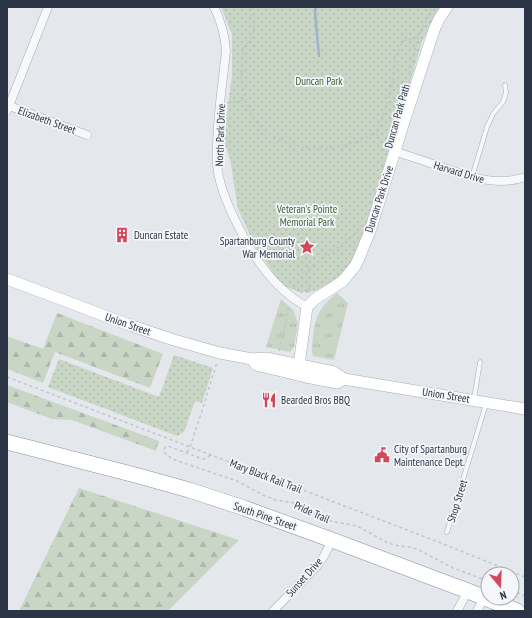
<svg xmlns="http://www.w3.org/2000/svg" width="532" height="618" viewBox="0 0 532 618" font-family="'PT Sans Narrow',sans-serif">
	<defs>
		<pattern id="grass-tufts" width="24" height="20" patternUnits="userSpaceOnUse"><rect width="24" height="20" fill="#c9d6c5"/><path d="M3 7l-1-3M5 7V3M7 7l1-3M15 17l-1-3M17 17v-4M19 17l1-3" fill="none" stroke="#adb8ab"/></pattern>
		<pattern id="forest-firs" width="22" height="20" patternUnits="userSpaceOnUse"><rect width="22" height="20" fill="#c9d6c5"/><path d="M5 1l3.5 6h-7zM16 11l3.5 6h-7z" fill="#adb8ab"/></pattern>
		<pattern id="park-dots" width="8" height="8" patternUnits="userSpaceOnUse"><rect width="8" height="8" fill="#c9d6c5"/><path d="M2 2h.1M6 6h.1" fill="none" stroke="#adb8ab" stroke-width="1.8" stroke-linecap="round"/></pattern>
	</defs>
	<rect width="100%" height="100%" fill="#e4e7ec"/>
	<g fill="url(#grass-tufts)">
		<path d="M337,293L348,303L334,360L313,356C311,349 312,344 313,337C315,315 321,306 337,293Z"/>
		<path d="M281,299L293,310L298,323L294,347L290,352L266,347Z"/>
	</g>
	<g fill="url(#forest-firs)">
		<path d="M57,313L163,354L150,388L55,352L43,383L7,369V336L43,349Z"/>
		<path d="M7,385L159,441L156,451L72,420L52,419L7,402Z"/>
		<path d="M79,488L239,540L168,611H19Z"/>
	</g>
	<g fill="url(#park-dots)">
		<path d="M221,7H440L422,42L366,230L356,254L347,268L332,283L317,290L309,292H300L286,287L277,278L256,248L238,209L230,159L224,142L225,127L232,75V34Z"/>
		<path d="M174,355L213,368L202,403L195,401L184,432L177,436L48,387L59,359L159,397Z"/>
	</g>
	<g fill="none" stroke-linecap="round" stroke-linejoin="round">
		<path stroke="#9fb4cc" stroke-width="2.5" d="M316,7L315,12L319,56"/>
		<g stroke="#a9aeb7" stroke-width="5">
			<g id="lane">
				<path d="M472,177L487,127L493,114L503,102L506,93L505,85"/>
				<path d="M474,399L480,362"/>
				<path d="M447,532L486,404"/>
			</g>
		</g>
		<g stroke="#a9aeb7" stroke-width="9">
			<g id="street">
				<path d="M214,7C221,21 225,35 226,51C222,88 216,126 217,164C219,197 254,262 278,285C287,294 296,301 307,307"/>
				<path d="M7,105L87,135"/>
				<path d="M7,111L48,7"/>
				<path d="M394,151C405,155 416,158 427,162C457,172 493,189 525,177"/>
				<path d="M273,611L317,566L324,556L332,540"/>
				<path d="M457,611L468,591"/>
				<path d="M477,611L484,598"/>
			</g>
		</g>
		<g stroke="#a9aeb7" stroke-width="12">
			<g id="secondary">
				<path d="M7,279L132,326L174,340L220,353L252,359L266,358L334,372L344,379L525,409"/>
				<path d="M252,359L256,365L306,377L337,383L344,379"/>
				<path d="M299,375V365L307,307L315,299L343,281L355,266L359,258L370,231L402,128L434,30L439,19L447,7"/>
			</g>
		</g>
		<g stroke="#8b94a3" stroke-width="16">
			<path id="highway" d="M7,442L139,476L189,490L244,508L332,540L468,591L517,611"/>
		</g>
		<g stroke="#c2c5cb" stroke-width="1.5" stroke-dasharray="3 3" stroke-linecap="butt">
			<path d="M252,7L254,29L250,41L244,47L241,74L245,100L257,124L271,135L285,142L306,148H331L361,141L376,132L382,121L392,86L395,57L403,41L418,37"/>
			<path d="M409,74L418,37L432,7"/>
			<path d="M227,103L245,100"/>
			<path d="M305,252L308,268L309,292"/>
			<path d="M295,289L303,273L308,268L323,259L360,230"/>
			<path d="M300,292H309"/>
			<path d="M279,351L289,306"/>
			<path d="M7,377L436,541L525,577"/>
			<path d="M187,452L190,447L202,411L217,362"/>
			<path d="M210,455L207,458L203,459L168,446L166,447L164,449V452L168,456L175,460L237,481L265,496L276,500L295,503L323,518L331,521L357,526L388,543L399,546L409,547L417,549L453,568L488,581"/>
			<path d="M512,589L520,594L525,596"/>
		</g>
		<use href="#lane" stroke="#f7f8fa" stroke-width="4"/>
		<use href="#street" stroke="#f7f8fa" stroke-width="8"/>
		<use href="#secondary" stroke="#fff" stroke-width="11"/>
		<use href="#highway" stroke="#fff" stroke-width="15"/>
	</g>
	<defs>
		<g id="building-bare" transform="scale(1.2)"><path d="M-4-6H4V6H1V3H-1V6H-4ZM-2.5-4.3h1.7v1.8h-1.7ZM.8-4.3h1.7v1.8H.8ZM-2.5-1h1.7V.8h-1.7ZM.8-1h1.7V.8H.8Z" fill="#d1495b" stroke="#f4f6f9" stroke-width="2.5" paint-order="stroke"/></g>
		<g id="sight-bare" transform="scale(1.2)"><path d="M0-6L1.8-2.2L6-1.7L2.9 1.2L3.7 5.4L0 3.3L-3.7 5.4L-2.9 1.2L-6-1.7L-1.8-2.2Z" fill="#d1495b" stroke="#f4f6f9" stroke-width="2.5" paint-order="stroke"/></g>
		<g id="restaurant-bare" transform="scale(1.2)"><path d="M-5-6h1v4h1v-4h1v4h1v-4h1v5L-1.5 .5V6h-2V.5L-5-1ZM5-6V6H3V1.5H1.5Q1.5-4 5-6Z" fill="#d1495b" stroke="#f4f6f9" stroke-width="2.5" paint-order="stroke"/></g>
		<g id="civic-bare" transform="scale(1.2)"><path d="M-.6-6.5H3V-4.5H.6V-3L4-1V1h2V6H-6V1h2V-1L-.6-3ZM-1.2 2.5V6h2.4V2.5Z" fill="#d1495b" stroke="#f4f6f9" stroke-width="2.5" paint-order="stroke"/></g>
	</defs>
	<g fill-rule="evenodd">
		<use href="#building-bare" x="122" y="235"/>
		<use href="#sight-bare" x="307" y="247"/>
		<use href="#restaurant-bare" x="269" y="400"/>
		<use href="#civic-bare" x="382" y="455"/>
	</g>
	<g text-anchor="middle" stroke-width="3.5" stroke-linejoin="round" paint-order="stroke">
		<g font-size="11" fill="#3f6138" stroke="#f4f6f9">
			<text x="319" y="85">Duncan Park</text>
			<text x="307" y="213">Veteran's Pointe<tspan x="307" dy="13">Memorial Park</tspan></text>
		</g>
		<g font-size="11" fill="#2b3445" stroke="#f4f6f9">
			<text transform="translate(397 116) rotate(-74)" y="4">Duncan Park Path</text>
			<text transform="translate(47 120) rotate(20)" y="4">Elizabeth Street</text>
			<text transform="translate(220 135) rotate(-88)" y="4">North Park Drive</text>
			<text transform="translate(459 172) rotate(17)" y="4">Harvard Drive</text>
			<text transform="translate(379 199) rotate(-72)" y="4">Duncan Park Drive</text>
			<text transform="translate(128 324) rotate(19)" y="4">Union Street</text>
			<text transform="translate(446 395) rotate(9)" y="4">Union Street</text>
			<text transform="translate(266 476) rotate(21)" y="4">Mary Black Rail Trail</text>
			<text transform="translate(457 501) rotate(-73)" y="4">Shop Street</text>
			<text transform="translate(312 512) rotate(24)" y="4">Pride Trail</text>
			<text transform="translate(265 516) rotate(19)" y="4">South Pine Street</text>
			<text transform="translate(304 577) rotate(-48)" y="4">Sunset Drive</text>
		</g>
		<g font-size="11" fill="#2b3445" stroke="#f4f6f9" text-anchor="start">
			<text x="134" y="239">Duncan Estate</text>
			<text x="295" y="245" text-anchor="end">Spartanburg County<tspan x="295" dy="13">War Memorial</tspan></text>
			<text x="281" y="404">Bearded Bros BBQ</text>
			<text x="394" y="453">City of Spartanburg<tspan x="394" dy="13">Maintenance Dept.</tspan></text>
		</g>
	</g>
	<rect width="532" height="618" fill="none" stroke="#2b3445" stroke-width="16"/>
	<g transform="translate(500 586) rotate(161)"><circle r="19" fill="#f4f6f9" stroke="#a4a8b1"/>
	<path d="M0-3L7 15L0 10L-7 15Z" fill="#d1495b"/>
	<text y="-6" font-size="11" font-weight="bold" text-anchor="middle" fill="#2b3445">N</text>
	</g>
</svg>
